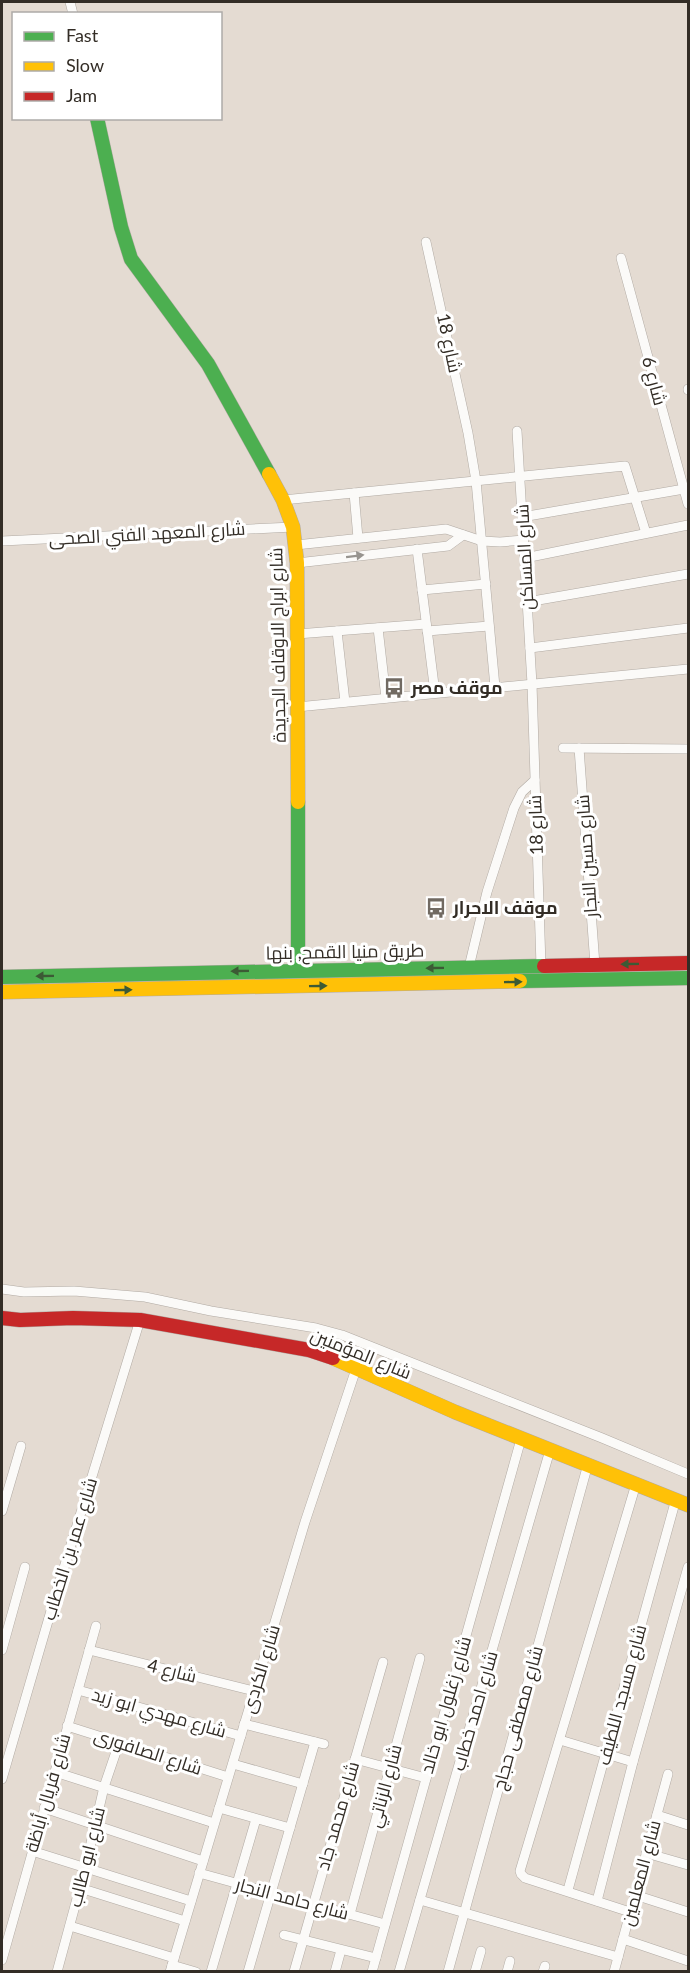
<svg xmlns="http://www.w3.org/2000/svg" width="690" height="1973" viewBox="0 0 690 1973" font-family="Lato,Cairo,sans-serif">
	<rect width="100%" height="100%" fill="#e4dbd2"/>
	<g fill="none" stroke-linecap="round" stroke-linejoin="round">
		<g stroke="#b1aaa3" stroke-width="10">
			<g id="street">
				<path d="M70,2L73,14"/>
				<path d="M426,242L468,433L476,481L495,687"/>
				<path d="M621,258L688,504"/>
				<path d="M688,389V390"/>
				<path d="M517,431L532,684L541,966"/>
				<path d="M354,493L358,538"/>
				<path d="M283,500L625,466L646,533"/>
				<path d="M522,517L684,489"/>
				<path d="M2,541L293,527"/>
				<path d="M296,545L446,529L482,541L500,542L524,540"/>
				<path d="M417,549L435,693"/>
				<path d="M525,558L688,525"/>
				<path d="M297,563L448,546L463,535"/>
				<path d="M422,590L486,584"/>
				<path d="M527,602L688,574"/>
				<path d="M378,628L386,698"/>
				<path d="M337,631L345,702"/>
				<path d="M427,631L489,626"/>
				<path d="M297,634L426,624"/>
				<path d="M530,648L688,628"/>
				<path d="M297,707L688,669"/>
				<path d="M563,748L688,749"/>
				<path d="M579,748L595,965"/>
				<path d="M469,967L487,892L514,808L522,792L535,780"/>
				<path d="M2,1289L24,1292L74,1291L145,1297L211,1311L316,1328L342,1335L602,1438L688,1474"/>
				<path d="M2,1511L21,1446"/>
				<path d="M2,1650L25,1567"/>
				<path d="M89,1650L254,1691"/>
				<path d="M78,1690L241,1736"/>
				<path d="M244,1724L324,1744"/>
				<path d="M67,1726L228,1777"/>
				<path d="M560,1740L633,1762"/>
				<path d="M355,1759L426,1778"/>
				<path d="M233,1764L303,1784"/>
				<path d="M55,1772L214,1823"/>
				<path d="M2,1779L55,1597L140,1320"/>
				<path d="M44,1808L203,1861"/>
				<path d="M219,1808L290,1828"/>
				<path d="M657,1815L688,1825"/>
				<path d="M32,1851L191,1901"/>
				<path d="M646,1853L688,1865"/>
				<path d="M199,1873L385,1924"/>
				<path d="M80,1888L185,1921"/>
				<path d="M568,1890L676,1499"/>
				<path d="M635,1895L688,1912"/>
				<path d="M420,1900L618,1957"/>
				<path d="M597,1901L633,1762L688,1567"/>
				<path d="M630,1912L525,1878L521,1874L520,1871L636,1484"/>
				<path d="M350,1914L420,1658"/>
				<path d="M70,1926L174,1958"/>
				<path d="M284,1935L376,1958"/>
				<path d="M623,1939L688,1961"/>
				<path d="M2,1960L96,1626"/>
				<path d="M172,1965L196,1972"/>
				<path d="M57,1972L85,1869L104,1787L119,1743"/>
				<path d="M170,1972L305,1522L356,1369"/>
				<path d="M211,1972L256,1819"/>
				<path d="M248,1972L315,1742"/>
				<path d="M294,1972L383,1662"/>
				<path d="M335,1972L341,1950"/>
				<path d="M372,1972L521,1439"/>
				<path d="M399,1972L550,1450"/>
				<path d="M448,1972L588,1464"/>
				<path d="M475,1972L481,1951"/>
				<path d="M507,1972L510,1961"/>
				<path d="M543,1972L545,1966"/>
				<path d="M614,1972L668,1774"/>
			</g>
		</g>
		<g stroke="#b1aaa3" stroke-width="15">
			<g id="fast">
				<path d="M97,118L121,227L131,259L208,364L269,474"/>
				<path d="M298,802V970"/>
				<path d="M2,977L544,966"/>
				<path d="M520,981L688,978"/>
			</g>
		</g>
		<g stroke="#b1aaa3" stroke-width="15">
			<g id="slow">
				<path d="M269,474L283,500L293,527L297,563L298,802"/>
				<path d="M2,992L520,981"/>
				<path d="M333,1358L455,1412L688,1505"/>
			</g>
		</g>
		<g stroke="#b1aaa3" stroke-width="15">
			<g id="jam">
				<path d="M544,966L688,963"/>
				<path d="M2,1318L20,1320L73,1318L140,1320L309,1350L333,1358"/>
			</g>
		</g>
		<use href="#street" stroke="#fbfaf8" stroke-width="9"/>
		<use href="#fast" stroke="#4caf50" stroke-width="14"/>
		<use href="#slow" stroke="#ffc107" stroke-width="14"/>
		<use href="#jam" stroke="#c62828" stroke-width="14"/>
	</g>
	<defs><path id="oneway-solid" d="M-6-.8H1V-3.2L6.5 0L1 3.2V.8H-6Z" transform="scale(1.5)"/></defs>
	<use fill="#97948f" href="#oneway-solid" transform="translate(355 556) rotate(-7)"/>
	<g fill="#3c5a35">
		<use href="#oneway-solid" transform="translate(630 964) rotate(179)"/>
		<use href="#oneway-solid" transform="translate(435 968) rotate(179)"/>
		<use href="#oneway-solid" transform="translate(240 971) rotate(179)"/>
		<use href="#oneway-solid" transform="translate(45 976) rotate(179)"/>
		<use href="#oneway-solid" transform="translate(513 982) rotate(-1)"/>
		<use href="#oneway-solid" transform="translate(318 986) rotate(-1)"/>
		<use href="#oneway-solid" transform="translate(123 990) rotate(-1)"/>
	</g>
	<defs>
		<g id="bus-bare" transform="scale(1.62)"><path d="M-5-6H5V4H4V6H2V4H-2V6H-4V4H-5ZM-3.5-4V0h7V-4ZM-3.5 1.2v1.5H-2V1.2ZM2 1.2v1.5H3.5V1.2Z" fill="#716a62" stroke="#fff" stroke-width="2.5" paint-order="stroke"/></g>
	</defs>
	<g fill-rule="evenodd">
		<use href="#bus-bare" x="394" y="688"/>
		<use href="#bus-bare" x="436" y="908"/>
	</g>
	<g text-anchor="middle" stroke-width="6" stroke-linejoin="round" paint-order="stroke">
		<g font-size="18" fill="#332d26" stroke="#fff">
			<text transform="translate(449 343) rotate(78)" y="6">شارع 18</text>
			<text transform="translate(654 381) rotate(75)" y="6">شارع 6</text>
			<text transform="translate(147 534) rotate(-3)" y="6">شارع المعهد الفني الصحى</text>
			<text transform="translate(525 557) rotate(-93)" y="6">شارع المساكن</text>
			<text transform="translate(278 645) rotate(-91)" y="6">شارع ابراج الاوقاف الجديدة</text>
			<text transform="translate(536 825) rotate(-92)" y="6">شارع 18</text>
			<text transform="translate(587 856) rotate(-94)" y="6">شارع حسين النجار</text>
			<text transform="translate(345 952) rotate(-1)" y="6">طريق منيا القمح, بنها</text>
			<text transform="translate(361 1354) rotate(22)" y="6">شارع المؤمنين</text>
			<text transform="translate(70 1549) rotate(-73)" y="6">شارع عمر بن الخطاب</text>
			<text transform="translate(261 1669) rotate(-73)" y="6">شارع الكردى</text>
			<text transform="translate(172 1671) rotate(14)" y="6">شارع 4</text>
			<text transform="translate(622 1695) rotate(-75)" y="6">شارع مسجد اللطيف</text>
			<text transform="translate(446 1705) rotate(-74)" y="6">شارع زغلول ابو خالد</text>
			<text transform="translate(475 1711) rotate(-74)" y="6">شارع احمد خطاب</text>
			<text transform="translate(159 1713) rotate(16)" y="6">شارع مهدي ابو زيد</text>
			<text transform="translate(518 1718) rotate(-75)" y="6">شارع مصطفى حجاج</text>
			<text transform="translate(148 1752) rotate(18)" y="6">شارع الصافورى</text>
			<text transform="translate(385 1786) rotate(-75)" y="6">شارع الزناتي</text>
			<text transform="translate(48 1793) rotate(-74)" y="6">شارع فريال أباظة</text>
			<text transform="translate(338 1816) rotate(-74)" y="6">شارع محمد جاد</text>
			<text transform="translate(87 1857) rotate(-76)" y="6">شارع ابو طالب</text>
			<text transform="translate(641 1873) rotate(-75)" y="6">شارع المعلمين</text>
			<text transform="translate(292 1899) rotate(15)" y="6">شارع حامد النجار</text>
		</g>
		<g font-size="18" font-weight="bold" fill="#332d26" stroke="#fff" text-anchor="start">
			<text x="411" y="694">موقف مصر</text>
			<text x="453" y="914">موقف الاحرار</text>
		</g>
	</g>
	<rect width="690" height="1973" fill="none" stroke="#332d26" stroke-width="6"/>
	<rect x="12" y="12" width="210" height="108" fill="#ffffff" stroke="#adaba8" stroke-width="1.5"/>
	<rect x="24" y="32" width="30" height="9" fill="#4caf50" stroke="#adaba8" stroke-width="1.5"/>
	<text x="66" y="42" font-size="18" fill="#332d26">Fast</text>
	<rect x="24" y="62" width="30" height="9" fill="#ffc107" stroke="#adaba8" stroke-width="1.5"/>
	<text x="66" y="72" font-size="18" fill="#332d26">Slow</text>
	<rect x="24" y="92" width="30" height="9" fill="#c62828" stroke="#adaba8" stroke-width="1.5"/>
	<text x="66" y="102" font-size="18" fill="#332d26">Jam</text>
</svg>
